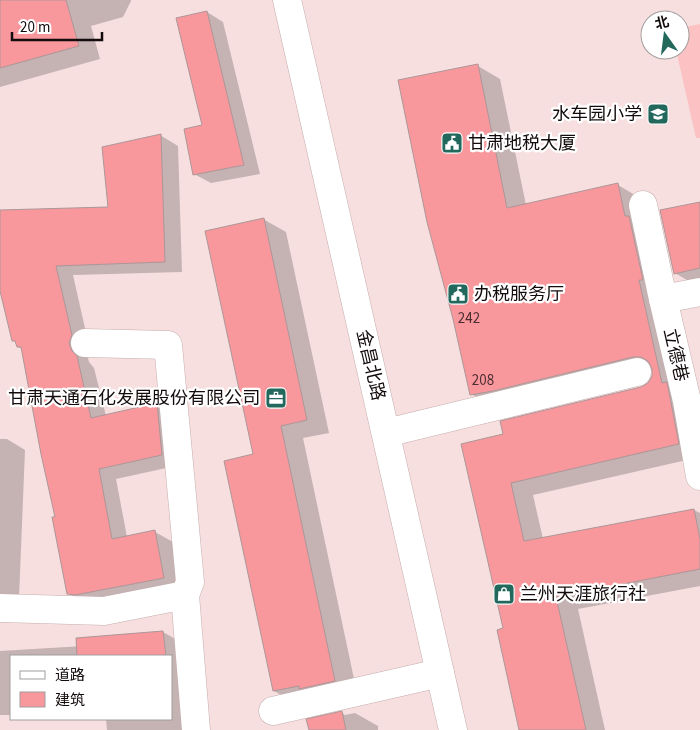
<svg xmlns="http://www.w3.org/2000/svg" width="700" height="730" viewBox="0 0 700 730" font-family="'Source Sans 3','Noto Sans SC',sans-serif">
	<rect width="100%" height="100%" fill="#f7dfdf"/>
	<path fill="#fbc1c3" d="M700,24V138H696L676,50H680V28Z"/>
	<g fill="#0003">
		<path d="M0,0H131V1L123,17L91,26L100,59L0,87Z"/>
		<path d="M207,12L223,22L260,174L211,183L194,174L203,126Z"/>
		<path d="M478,66L500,79L526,205L618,185L640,198L700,457L533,495L543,539L694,510L700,513V586L578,609L605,730H521L505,629L504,435L642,388L649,384L653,376V370L493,407L471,394Z"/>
		<path d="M160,135L178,146L182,272L73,275L89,346L87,354L89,362L94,368L106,416L157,404L175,415L180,465L116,479L127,537L155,532L173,542L181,588L86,604L68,593L56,518L22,349L18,347L17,343L13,340L0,285V212L109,208Z"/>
		<path d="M700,203V285L697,286L675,273Z"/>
		<path d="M263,219L286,232L329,433L303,438L357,693L297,704L274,691L254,455Z"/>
		<path d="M0,439H7L25,450L19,598L0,597Z"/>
		<path d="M163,632L186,645L193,730H107L106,719H171V656H11V715H0V651L100,645Z"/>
		<path d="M342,713L345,715L355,713L378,726V730H310Z"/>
	</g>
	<g fill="#f8989d" stroke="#ad9697">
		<path d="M0,0H66L79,46L0,68Z"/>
		<path d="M207,11L244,165L193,175L184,129L202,125L176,18Z"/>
		<path d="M478,64L507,208L618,183L625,216H629L643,280H639L662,383L667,382L679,444L511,483L524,541L694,509L700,539V569L556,597L586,730H519L497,630L503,628L461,444L503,434L500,421L641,387L648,383L652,376V369L648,361L641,357H633L493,391L470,395L453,319L427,222L398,80Z"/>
		<path d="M161,134L165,262L56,266L72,335L69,343L72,351L77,356L91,418L157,403L162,455L99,469L112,539L155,530L164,578L75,595L67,594L52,517H55L41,454L21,347H17L15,341H12L0,291V210L108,207L102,147Z"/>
		<path d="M700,202V268L674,274L660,210Z"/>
		<path d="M264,218L307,420L281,426L335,681L299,689V686L273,691L224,461L253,454L205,231Z"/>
		<path d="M163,631L166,656H77L76,638Z"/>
		<path d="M342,711L346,730H309L306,719Z"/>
	</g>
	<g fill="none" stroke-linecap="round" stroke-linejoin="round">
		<g stroke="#c5adae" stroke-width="29">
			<g id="minor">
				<path d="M643,205L663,299"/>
				<path d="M700,292L663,299L687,401L700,476"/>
				<path d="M386,433L637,372"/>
				<path d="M185,595L196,730"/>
				<path d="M0,608L104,611L185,595L190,582L168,345L85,343"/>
				<path d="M273,711L440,673"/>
			</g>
		</g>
		<g stroke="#c5adae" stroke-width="29">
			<path id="major" d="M287,0L453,730"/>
		</g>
		<use href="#minor" stroke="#fff" stroke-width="28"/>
		<use href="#major" stroke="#fff" stroke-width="28"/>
	</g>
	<defs>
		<g id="school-square" transform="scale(1.125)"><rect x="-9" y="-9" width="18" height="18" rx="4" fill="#22685c" stroke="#fff"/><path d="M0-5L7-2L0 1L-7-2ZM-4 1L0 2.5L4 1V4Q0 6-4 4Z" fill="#fff"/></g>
		<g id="civic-square" transform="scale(1.125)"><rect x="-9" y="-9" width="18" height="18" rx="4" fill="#22685c" stroke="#fff"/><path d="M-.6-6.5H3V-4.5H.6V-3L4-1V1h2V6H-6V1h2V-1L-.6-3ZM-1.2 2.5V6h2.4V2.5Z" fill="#fff"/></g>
		<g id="office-square" transform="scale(1.125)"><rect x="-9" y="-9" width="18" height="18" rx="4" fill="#22685c" stroke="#fff"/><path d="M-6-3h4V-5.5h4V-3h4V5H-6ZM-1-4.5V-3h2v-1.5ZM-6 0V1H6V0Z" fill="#fff"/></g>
		<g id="shop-square" transform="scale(1.125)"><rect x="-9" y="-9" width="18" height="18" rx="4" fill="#22685c" stroke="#fff"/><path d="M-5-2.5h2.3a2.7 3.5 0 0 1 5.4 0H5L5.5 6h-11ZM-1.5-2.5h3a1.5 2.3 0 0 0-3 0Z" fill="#fff"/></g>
	</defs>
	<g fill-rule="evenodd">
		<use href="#school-square" x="658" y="114"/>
		<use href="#civic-square" x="452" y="143"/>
		<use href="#civic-square" x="458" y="294"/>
		<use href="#office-square" x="276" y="398"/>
		<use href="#shop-square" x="504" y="594"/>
	</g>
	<g text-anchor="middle" stroke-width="4.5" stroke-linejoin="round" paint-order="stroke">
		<g font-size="15" fill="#4c2e30">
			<text x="469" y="323">242</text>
			<text x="483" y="385">208</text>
		</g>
		<g font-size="18" fill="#130b0c" stroke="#fff" text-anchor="start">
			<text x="642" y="120" text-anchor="end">水车园小学</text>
			<text x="468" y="149">甘肃地税大厦</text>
			<text x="474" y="300">办税服务厅</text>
			<text x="260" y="404" text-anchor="end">甘肃天通石化发展股份有限公司</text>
			<text x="520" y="600">兰州天涯旅行社</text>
		</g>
		<g font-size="18" fill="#130b0c" stroke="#fff">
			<text transform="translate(676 355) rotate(77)" y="6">立德巷</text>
			<text transform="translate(371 365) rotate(77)" y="6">金昌北路</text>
		</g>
	</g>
	<rect x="10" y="655" width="162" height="65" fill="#ffffff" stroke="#a19d9e"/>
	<rect x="20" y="671" width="25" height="8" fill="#ffffff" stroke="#a19d9e"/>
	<text x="55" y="680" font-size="15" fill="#130b0c">道路</text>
	<rect x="20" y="692" width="25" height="15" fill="#f8989d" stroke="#a19d9e"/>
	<text x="55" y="705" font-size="15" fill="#130b0c">建筑</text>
	<g transform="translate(665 35) rotate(346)"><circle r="24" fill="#ffffff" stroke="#a19d9e"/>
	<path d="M0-4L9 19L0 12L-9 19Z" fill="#22685c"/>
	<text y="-8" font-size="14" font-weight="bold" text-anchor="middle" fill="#130b0c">北</text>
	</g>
	<path d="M12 32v8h90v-8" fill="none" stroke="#130b0c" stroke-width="2.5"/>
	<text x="20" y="32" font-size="15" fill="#130b0c" stroke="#ffffff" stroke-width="4" paint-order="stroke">20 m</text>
</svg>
